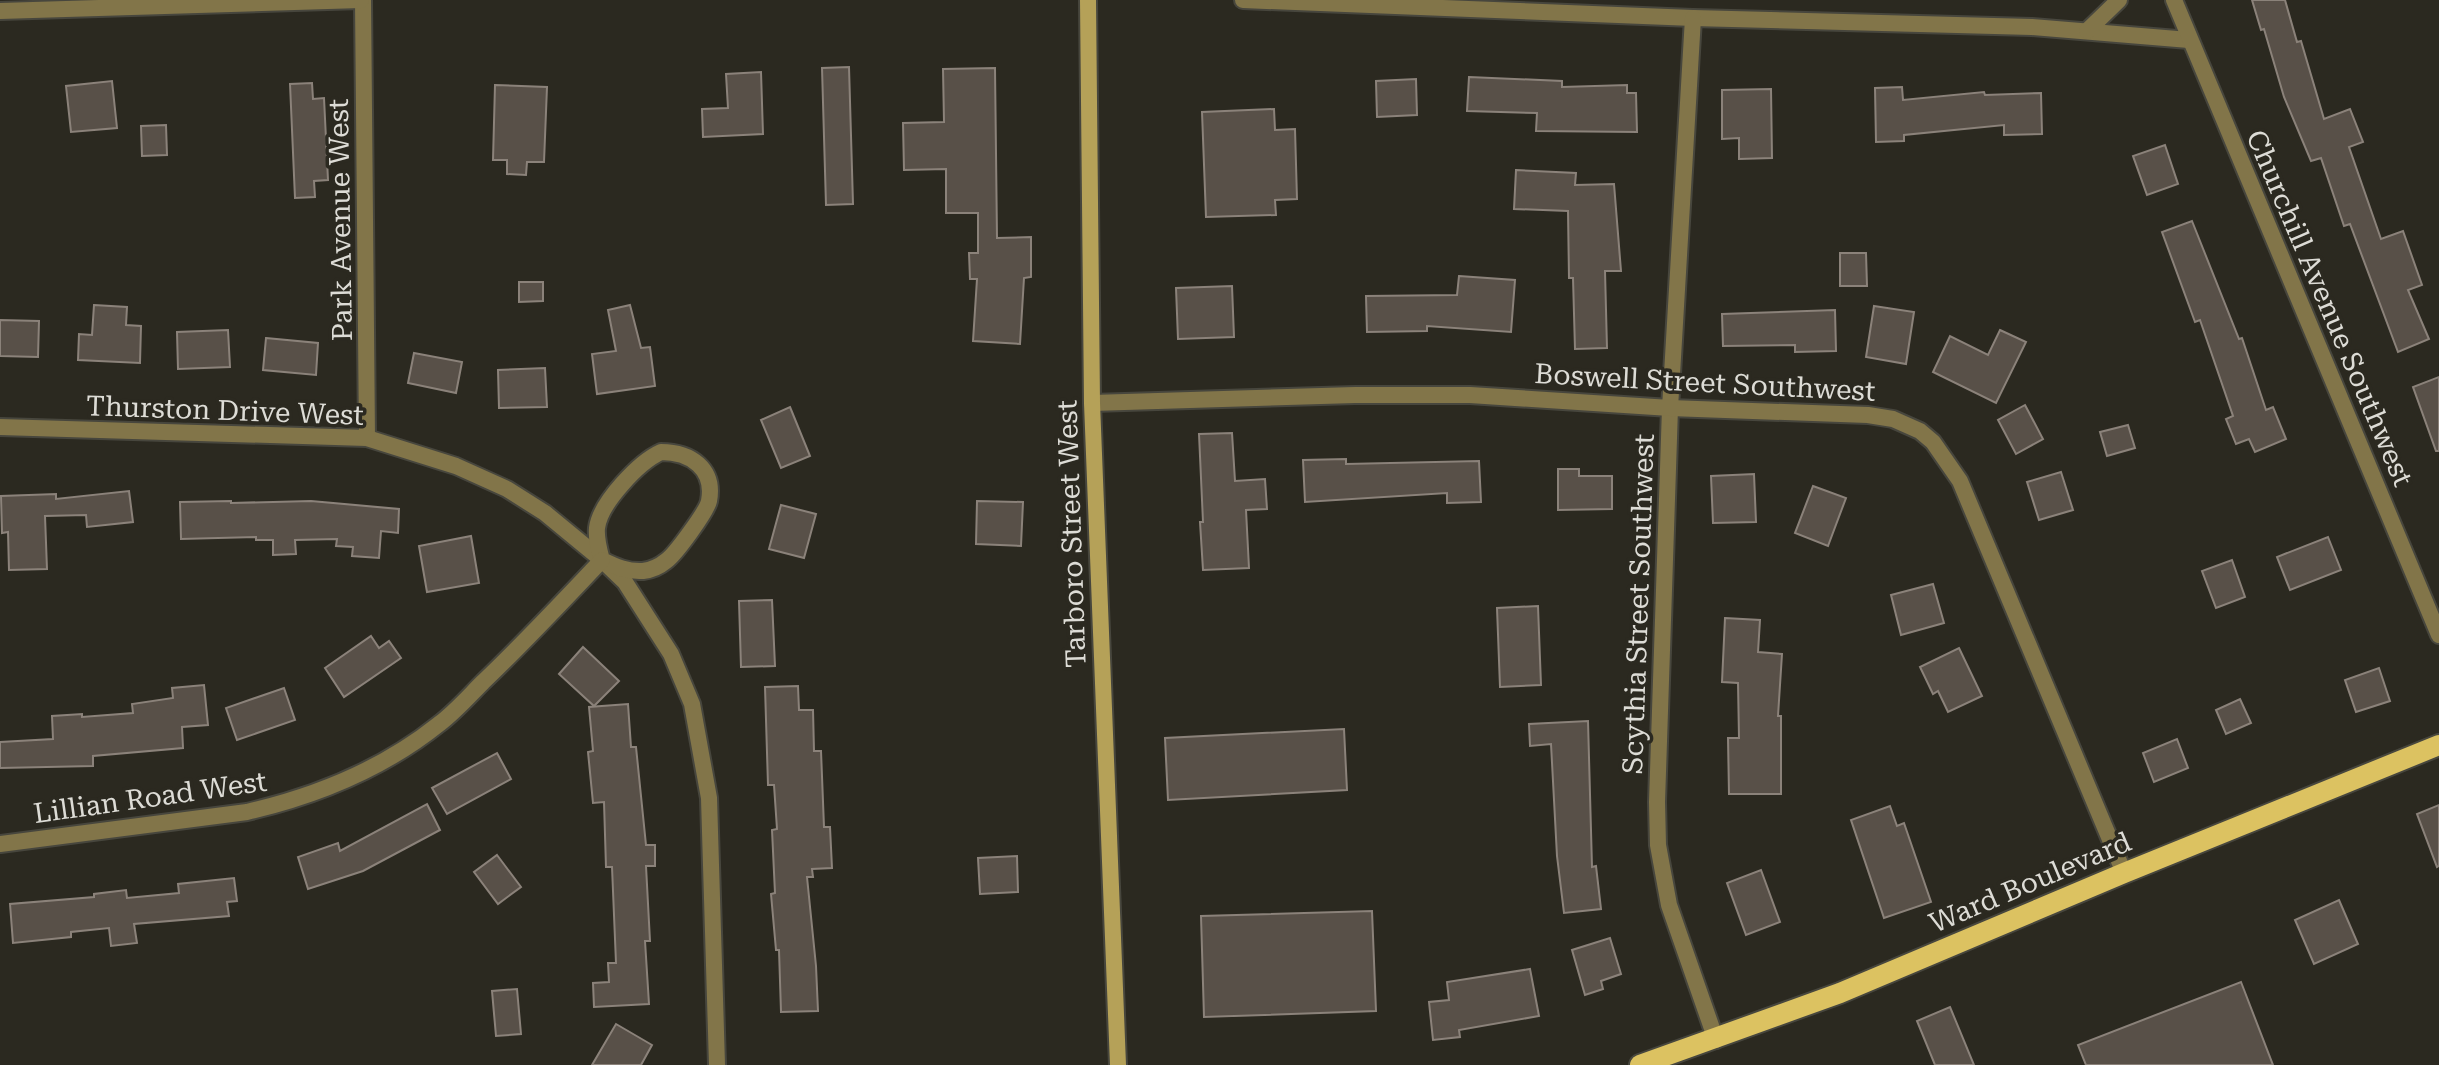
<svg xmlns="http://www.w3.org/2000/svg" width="2439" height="1065" viewBox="0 0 2439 1065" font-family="'Roboto Serif',serif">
	<rect width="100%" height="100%" fill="#2b2920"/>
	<g fill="#585048" stroke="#8b827a" stroke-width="2">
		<path d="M2252,0H2285L2297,42L2301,41L2324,119L2350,109L2363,142L2349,147L2381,239L2403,231L2422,285L2408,290L2429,339L2398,352L2350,224L2344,226L2321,158L2311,161L2284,97L2264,29L2261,30Z"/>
		<path d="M849,67L853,204L826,205L822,68Z"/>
		<path d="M995,68L997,238L1031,237V277L1024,278L1020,344L973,341L977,279H970L969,253H978V213H946V169L904,170L903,123L944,122L943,69Z"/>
		<path d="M761,72L763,134L703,137L702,109L728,108L726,74Z"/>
		<path d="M1469,77L1562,81V87L1627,85V93H1636L1637,132L1536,131L1537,113L1467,111Z"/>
		<path d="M1416,79L1417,115L1377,117L1376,81Z"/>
		<path d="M112,81L117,128L71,132L66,86Z"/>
		<path d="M312,83L313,99L324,98L328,180L314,181L315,197L295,198L290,84Z"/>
		<path d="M495,85L547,87L544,162H527L526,175L507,174V160H493Z"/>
		<path d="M1902,87L1903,100L1984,92L1985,95L2041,93L2042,134L2004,135V125L1904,135V141L1876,142L1875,88Z"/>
		<path d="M1771,89L1772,158L1739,159V138L1722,139V90Z"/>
		<path d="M1274,109L1275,130L1295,129L1297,199L1275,200L1276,215L1206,217L1202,112Z"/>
		<path d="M166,125L167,155L142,156L141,126Z"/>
		<path d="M2165,145L2178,184L2147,195L2133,156Z"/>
		<path d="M1516,170L1576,173L1575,185L1614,184L1621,271H1605L1607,348L1575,349L1573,278H1569L1568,211L1514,209Z"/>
		<path d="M2192,221L2239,339L2242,338L2266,410L2273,407L2286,439L2255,452L2249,439L2236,444L2226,419L2233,416L2200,320L2195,322L2162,232Z"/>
		<path d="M1840,253H1866L1867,286H1840Z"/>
		<path d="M1459,276L1515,280L1511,332L1427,326V331L1367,332L1366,296L1457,295Z"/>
		<path d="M519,282H543V301L519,302Z"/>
		<path d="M1232,286L1234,337L1178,339L1176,288Z"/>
		<path d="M94,305L127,307L126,325L141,326L140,363L78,360L79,334L92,335Z"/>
		<path d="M630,305L641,348L650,347L655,386L597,394L592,354L616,351L608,310Z"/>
		<path d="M1874,306L1914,312L1906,364L1866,357Z"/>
		<path d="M1835,310L1836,351L1795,352V345L1723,346L1722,314Z"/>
		<path d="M0,320L39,321L38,357L0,356Z"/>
		<path d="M228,330L230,367L178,369L177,332Z"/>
		<path d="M2000,330L2026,342L1996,403L1933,372L1950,336L1988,355Z"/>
		<path d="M266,338L318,343L316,375L263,370Z"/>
		<path d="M414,353L462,362L456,393L408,383Z"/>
		<path d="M545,368L547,407L499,408L498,370Z"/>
		<path d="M2439,377V451H2436L2413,387Z"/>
		<path d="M2025,405L2043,439L2016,454L1998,420Z"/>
		<path d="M790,407L810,456L781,468L761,420Z"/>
		<path d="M2128,425L2135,448L2107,456L2100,432Z"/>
		<path d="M1232,433L1235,481L1265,479L1267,509L1246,510L1249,568L1203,570L1200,522H1203L1199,434Z"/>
		<path d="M1346,459V464L1479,461L1481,502L1447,503V493L1305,502L1303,460Z"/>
		<path d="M1558,469H1579V476H1612V509L1558,510Z"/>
		<path d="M2061,472L2073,510L2039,520L2027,482Z"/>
		<path d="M1754,474L1756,522L1713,523L1711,476Z"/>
		<path d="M1813,486L1846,498L1828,546L1795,533Z"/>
		<path d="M129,491L133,522L87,527L86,515L45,516L47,569L9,570L8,532L2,533L1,496L56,494V499Z"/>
		<path d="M231,501V503L311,501L399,509L398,533L381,531L379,558L352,556L353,547L336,546L337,539L295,540L296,554L273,555V540H256V537L181,539L180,502Z"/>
		<path d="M977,501L1023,502L1021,546L976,544Z"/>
		<path d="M781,505L816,514L804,558L769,549Z"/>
		<path d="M471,536L479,583L427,592L419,546Z"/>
		<path d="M2328,537L2341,570L2290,590L2277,557Z"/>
		<path d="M2232,560L2245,597L2216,608L2202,571Z"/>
		<path d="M1933,584L1944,623L1901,635L1891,595Z"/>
		<path d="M772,600L775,666L741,667L739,601Z"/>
		<path d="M1538,606L1541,685L1500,687L1497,608Z"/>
		<path d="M1725,618L1760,620L1758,652L1782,654L1778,716H1781V794H1729L1728,738H1739L1738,683L1722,682Z"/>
		<path d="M371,636L379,648L389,641L401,658L344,697L325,668Z"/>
		<path d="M583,647L619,681L594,706L559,674Z"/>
		<path d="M1959,648L1982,696L1948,712L1938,691L1933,694L1920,667Z"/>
		<path d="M2379,668L2390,701L2356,712L2345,680Z"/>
		<path d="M204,685L208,725L182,727L183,748L93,756V766L0,768V742L53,739L52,716L82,714V717L133,713L132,704L173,698L172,688Z"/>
		<path d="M798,686L799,710H813L814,751H821L824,827H830L832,868L812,869L813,877H807L816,966L818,1011L781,1012L779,950H776L771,894L775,893L772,830L777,829L774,785H768L765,687Z"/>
		<path d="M284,688L295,720L237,740L226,708Z"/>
		<path d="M2240,699L2251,723L2226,734L2216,710Z"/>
		<path d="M628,704L631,747H636L646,845H655V866H646L650,941H645L649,1004L594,1007L593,983L609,982L608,963H616L612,867H606L604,802L593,803L588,752L593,751L589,707Z"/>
		<path d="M1588,721L1592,867L1596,866L1601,909L1564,913L1557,856L1551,744L1530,746L1529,724Z"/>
		<path d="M1344,729L1347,790L1168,800L1165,738Z"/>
		<path d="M2177,739L2188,768L2154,782L2143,753Z"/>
		<path d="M497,753L511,779L447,814L432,788Z"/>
		<path d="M427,804L440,830L363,871L308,889L298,857L338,843L340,851Z"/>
		<path d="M2439,805V866L2437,867L2417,814Z"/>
		<path d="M1890,806L1897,826L1904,823L1931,902L1884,918L1851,820Z"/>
		<path d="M497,855L521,887L498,904L474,872Z"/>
		<path d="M1017,856L1018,892L980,894L978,858Z"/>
		<path d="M1761,870L1780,922L1746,935L1727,883Z"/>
		<path d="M234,878L237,901L227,902L229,916L134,924L137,943L111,946L109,928L71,932V937L13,943L10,904L94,897V894L126,890L127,898L179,893L178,884Z"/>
		<path d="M2339,900L2358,944L2314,964L2295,920Z"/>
		<path d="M1372,911L1376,1011L1204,1017L1201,916Z"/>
		<path d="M1610,938L1621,974L1601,981L1603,989L1585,995L1572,950Z"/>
		<path d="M1530,969L1539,1016L1459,1030L1460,1037L1433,1040L1429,1002L1449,1000L1447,982Z"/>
		<path d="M2241,982L2273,1065H2086L2078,1045Z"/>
		<path d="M517,989L521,1034L496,1036L492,991Z"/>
		<path d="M1950,1007L1974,1065H1935L1917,1021Z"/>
		<path d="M616,1024L652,1045L641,1065H592Z"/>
	</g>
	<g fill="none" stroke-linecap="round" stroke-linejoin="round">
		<g stroke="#47463d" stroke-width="20">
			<g id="street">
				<path d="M363,0L367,438"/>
				<path d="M1243,0L1693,18L2032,27L2189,40"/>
				<path d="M2174,0L2439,635"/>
				<path d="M0,11L361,0"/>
				<path d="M1693,18L1670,408L1657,802L1658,845L1669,905L1716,1040"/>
				<path d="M2087,31L2119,0"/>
				<path d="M1092,403L1355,395H1470L1670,408L1868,415L1893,419L1920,431L1933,442L1960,481L2124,873"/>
				<path d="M0,427L367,438L456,466L507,489L545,513L602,560L625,582L671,654L692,704L709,798L717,1065"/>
				<path d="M661,452C691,452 715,469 709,501C707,511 675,555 666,561C660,566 651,570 643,571C628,572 616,567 602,560C599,549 596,539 597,528C600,503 639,462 661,452Z"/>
				<path d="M0,844L247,812C316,796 383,769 439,724C455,712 469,696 483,682C524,643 563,601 602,560"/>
			</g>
		</g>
		<g stroke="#47463d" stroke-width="20">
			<path id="secondary" d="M1088,0L1092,403L1118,1065"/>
		</g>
		<g stroke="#47463d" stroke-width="24">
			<path id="primary" d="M1640,1065L1840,993L2124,873L2439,745"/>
		</g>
		<use href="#street" stroke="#827549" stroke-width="16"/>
		<use href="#secondary" stroke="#b5a158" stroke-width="16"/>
		<use href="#primary" stroke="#dcc261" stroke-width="20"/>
	</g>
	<g text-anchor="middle" stroke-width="7" stroke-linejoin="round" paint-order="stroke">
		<g font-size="28" fill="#dddcd6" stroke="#2b2920">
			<text transform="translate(340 220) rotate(-91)" y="10">Park Avenue West</text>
			<text transform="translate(2330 308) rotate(67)" y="10">Churchill Avenue Southwest</text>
			<text transform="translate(1705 382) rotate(3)" y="10">Boswell Street Southwest</text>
			<text transform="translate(225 410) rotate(2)" y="10">Thurston Drive West</text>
			<text transform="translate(1071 534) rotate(-92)" y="10">Tarboro Street West</text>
			<text transform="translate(1638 604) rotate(-88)" y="10">Scythia Street Southwest</text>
			<text transform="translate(150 797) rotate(-8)" y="10">Lillian Road West</text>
			<text transform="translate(2030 882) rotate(-23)" y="10">Ward Boulevard</text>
		</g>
	</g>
</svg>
